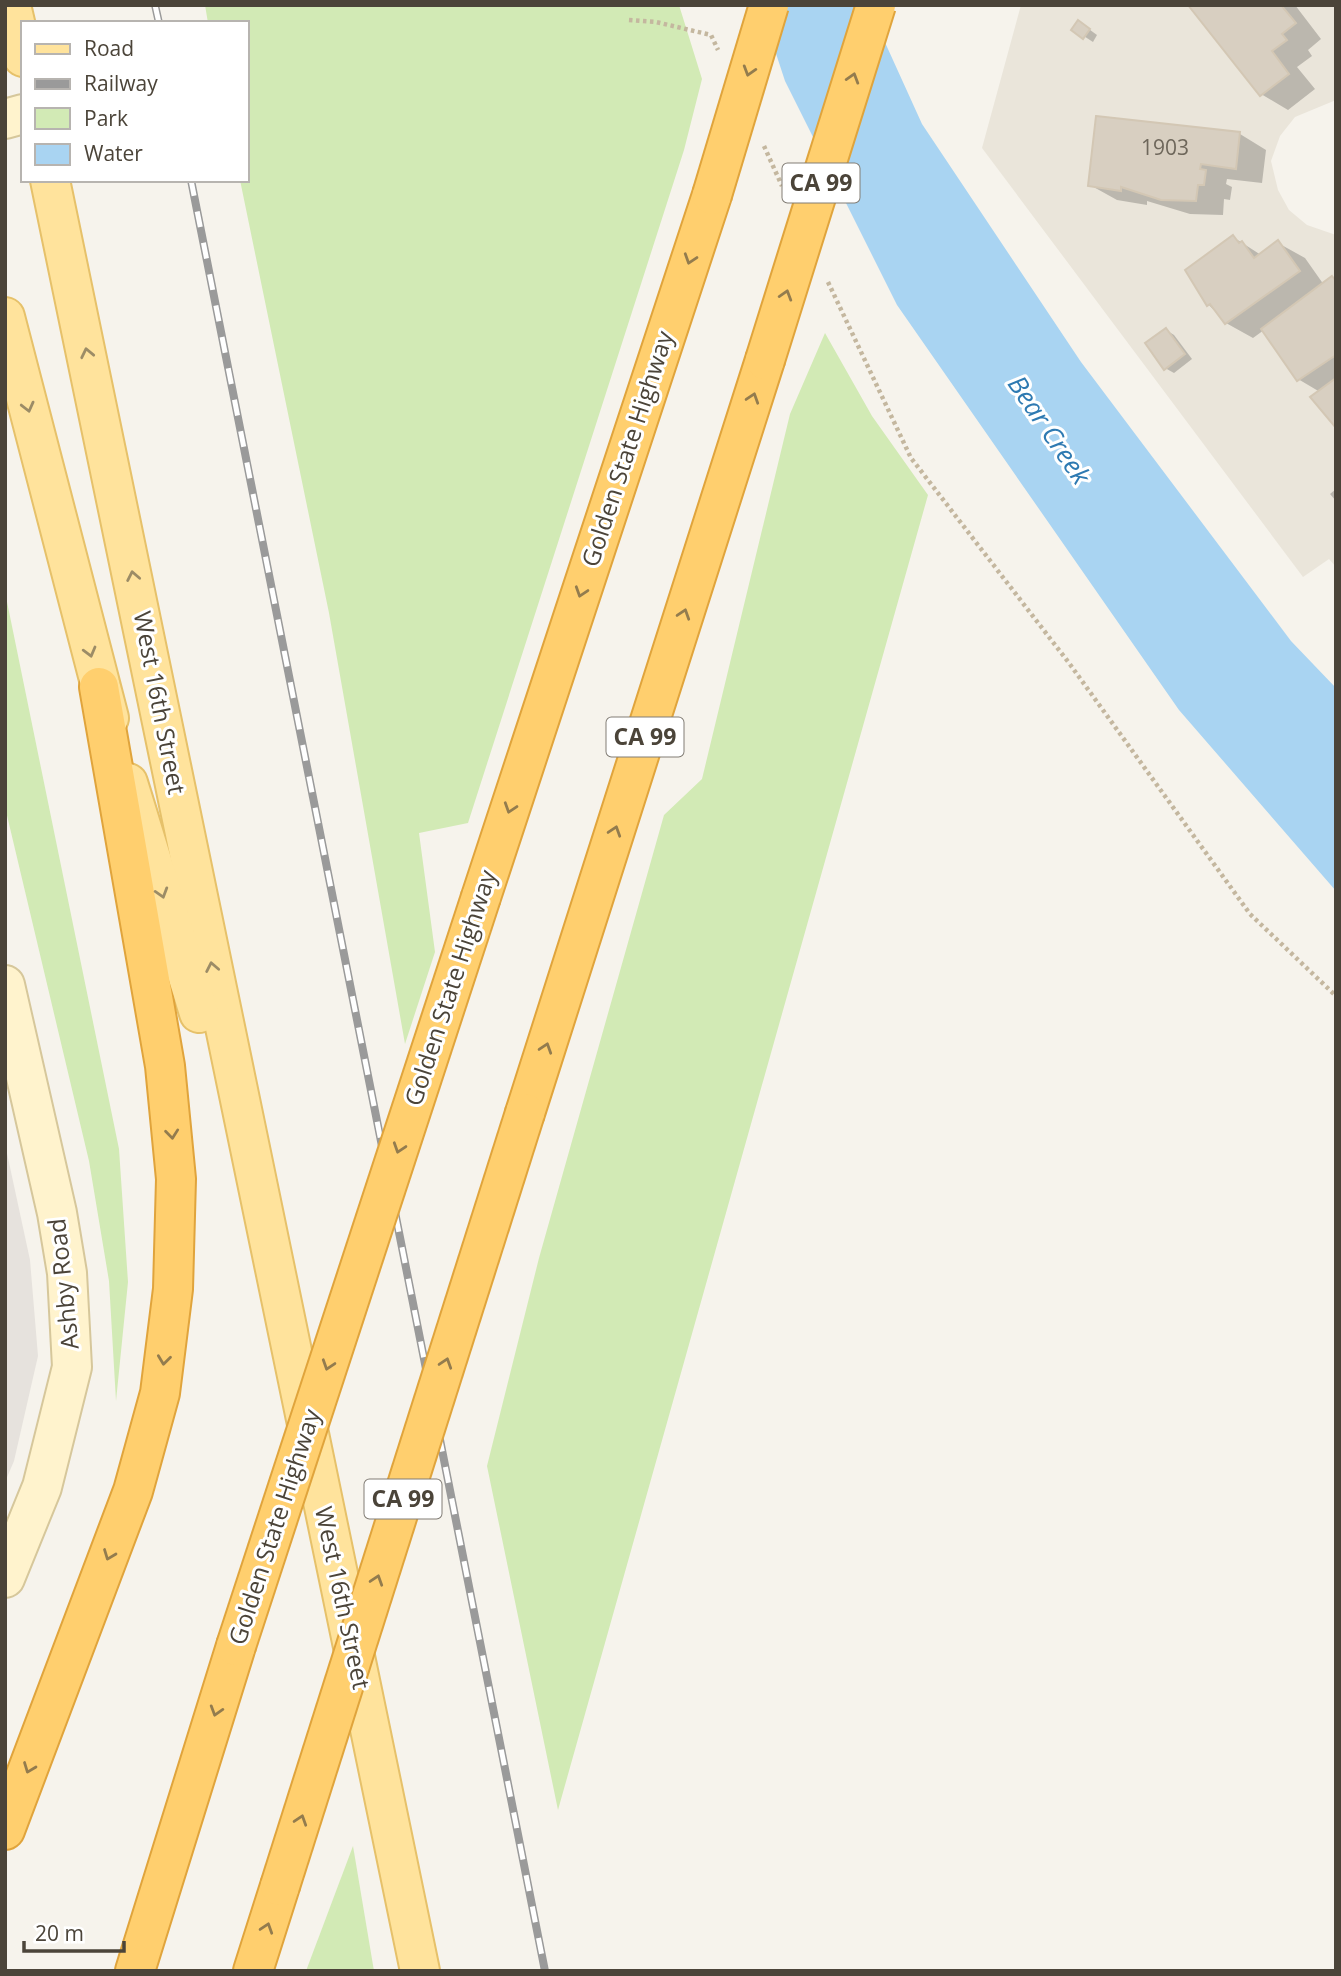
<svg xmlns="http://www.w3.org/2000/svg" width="1341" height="1976" viewBox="0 0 1341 1976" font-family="'Open Sans',sans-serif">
	<rect width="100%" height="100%" fill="#f6f3ec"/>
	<path fill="#eae5da" d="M1021,5H1336V100L1295,117L1280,136L1271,161L1278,190L1289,210L1307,225L1336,235V567L1329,559L1303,577L982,148Z"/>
	<path fill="#e6e2dd" d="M5,1144L30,1260L38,1356L14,1461L5,1482Z"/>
	<g fill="#d2eab5">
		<path d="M205,5H679L702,79L684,150L468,823L419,833L435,952L405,1044L329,613L240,180H247V23H208Z"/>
		<path d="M825,333L872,416L928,495L558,1810L487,1466L539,1258L664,815L702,779L790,414Z"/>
		<path d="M5,592L119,1149L128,1282L116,1401L109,1281L89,1161L5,807Z"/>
		<path d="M353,1846L374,1971H306Z"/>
	</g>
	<path fill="#a9d4f2" d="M760,5H868L922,124L1081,362L1291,641L1336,688V891L1179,710L897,305L785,81Z"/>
	<g fill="#0003">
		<path d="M1190,5H1295L1321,39L1308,50L1312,56L1297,67L1315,89L1288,110L1261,94Z"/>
		<path d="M1086,27L1097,35L1093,42L1073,29Z"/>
		<path d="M1240,134L1266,150L1262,183L1227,179L1226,184L1232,187L1230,200L1224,199L1223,215L1190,214L1147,201V205L1117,200L1090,185Z"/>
		<path d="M1233,237L1261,255L1278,243L1305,258L1324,285L1333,278L1336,280V427L1320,392L1298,379L1264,330L1253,338L1226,323L1208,304Z"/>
		<path d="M1166,330L1174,335L1192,359L1174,373L1165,368Z"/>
		<path d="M1336,489V501L1330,494Z"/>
	</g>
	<g fill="#d8cfc1" stroke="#d3c7b4" stroke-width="2">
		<path d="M1188,5H1281L1296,23L1282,34L1287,40L1272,51L1289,74L1260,96Z"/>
		<path d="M1078,20L1090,29L1083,39L1071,30Z"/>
		<path d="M1096,116L1240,132L1236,169L1201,164L1200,169L1206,170L1204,185H1198L1196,201L1161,200L1121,187V191L1088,186Z"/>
		<path d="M1233,235L1239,243L1242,241L1254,258L1278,240L1300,271L1225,324L1210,304L1207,306L1185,270Z"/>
		<path d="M1332,276L1336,281V355L1297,381L1261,329Z"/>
		<path d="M1166,328L1185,354L1164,370L1145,343Z"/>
		<path d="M1336,378V428L1310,397Z"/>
	</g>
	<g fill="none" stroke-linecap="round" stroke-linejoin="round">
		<g stroke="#d6c79b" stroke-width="42">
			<g id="secondary">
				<path d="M5,119L23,114"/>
				<path d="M5,985L57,1213L67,1273L72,1367L42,1487L5,1578"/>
			</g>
		</g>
		<g stroke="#e6c16a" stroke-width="42">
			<g id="primary">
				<path d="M11,5L23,57"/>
				<path d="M50,180L420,1971"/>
				<path d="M5,317L109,718"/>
				<path d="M128,783L199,1013"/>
			</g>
		</g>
		<g stroke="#e0a43c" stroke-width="42">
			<g id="highway">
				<path d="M481,897L712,195"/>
				<path d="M525,1113L765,360"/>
				<path d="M5,1830L133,1491L160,1393L173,1289L176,1179L165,1066L99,687"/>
				<path d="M135,1971L236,1646"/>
				<path d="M253,1971L280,1886"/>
			</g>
		</g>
		<g stroke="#c4b79f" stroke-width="4.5" stroke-dasharray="3.5 3.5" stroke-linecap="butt">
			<path d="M629,20L656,22L711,35L718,50"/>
			<path d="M764,146L782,186"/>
			<path d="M828,282L911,458L1069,663L1250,914L1336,996"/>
		</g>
		<use href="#secondary" stroke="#fff3cd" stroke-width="38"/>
		<use href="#primary" stroke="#ffe39c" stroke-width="38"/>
		<use href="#highway" stroke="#ffcf6e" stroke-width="38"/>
		<g stroke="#9a9a9a" stroke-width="8">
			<g id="rail">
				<path d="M155,5L159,23"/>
				<path d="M191,180L545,1971"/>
			</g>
		</g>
		<use href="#rail" stroke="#fff" stroke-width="5" stroke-dasharray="16" stroke-linecap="butt"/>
		<g stroke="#e0a43c" stroke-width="42" stroke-linecap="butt">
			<g id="highway-bridge">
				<path d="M712,195L769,5"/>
				<path d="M765,360L876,5"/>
				<path d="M236,1646L481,897"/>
				<path d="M280,1886L525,1113"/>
			</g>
		</g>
		<use href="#highway-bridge" stroke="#ffcf6e" stroke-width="38"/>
	</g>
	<defs><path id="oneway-chevron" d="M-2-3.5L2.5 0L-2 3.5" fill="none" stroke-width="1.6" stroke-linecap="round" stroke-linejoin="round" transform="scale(1.75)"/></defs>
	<g stroke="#937c4e">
		<use href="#oneway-chevron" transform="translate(749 71) rotate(107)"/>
		<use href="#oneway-chevron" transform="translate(853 78) rotate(-73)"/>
		<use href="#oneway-chevron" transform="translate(690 259) rotate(108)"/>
		<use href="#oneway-chevron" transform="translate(786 295) rotate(-73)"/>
		<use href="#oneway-chevron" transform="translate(753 398) rotate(-72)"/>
		<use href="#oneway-chevron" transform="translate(581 592) rotate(108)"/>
		<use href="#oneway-chevron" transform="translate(684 614) rotate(-72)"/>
		<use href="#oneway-chevron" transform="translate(510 808) rotate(108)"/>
		<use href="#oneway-chevron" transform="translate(615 831) rotate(-72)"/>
		<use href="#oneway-chevron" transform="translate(546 1048) rotate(-72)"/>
		<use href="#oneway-chevron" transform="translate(172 1134) rotate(84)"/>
		<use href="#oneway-chevron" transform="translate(399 1148) rotate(108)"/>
		<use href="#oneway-chevron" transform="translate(164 1360) rotate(97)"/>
		<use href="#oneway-chevron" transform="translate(446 1363) rotate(-72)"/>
		<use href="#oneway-chevron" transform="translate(328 1365) rotate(108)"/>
		<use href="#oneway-chevron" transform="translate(109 1555) rotate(111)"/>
		<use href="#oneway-chevron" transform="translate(377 1580) rotate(-72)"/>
		<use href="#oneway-chevron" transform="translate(216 1711) rotate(107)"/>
		<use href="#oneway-chevron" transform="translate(29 1768) rotate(111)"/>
		<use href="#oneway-chevron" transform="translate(301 1820) rotate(-72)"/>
		<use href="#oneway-chevron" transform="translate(267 1928) rotate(-72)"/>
	</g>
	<g stroke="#9c8c66">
		<use href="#oneway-chevron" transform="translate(87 353) rotate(-102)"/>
		<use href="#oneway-chevron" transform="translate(28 407) rotate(76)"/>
		<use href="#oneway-chevron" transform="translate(133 576) rotate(-101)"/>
		<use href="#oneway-chevron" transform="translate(90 652) rotate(75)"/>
		<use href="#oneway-chevron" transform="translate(162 893) rotate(73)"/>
		<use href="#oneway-chevron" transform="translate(212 967) rotate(-101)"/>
	</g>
	<g text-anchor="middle" stroke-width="6" stroke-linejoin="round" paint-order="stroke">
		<g font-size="21" fill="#6e675b">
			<text x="1165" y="155">1903</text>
		</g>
		<g fill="#fff" stroke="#817c74" stroke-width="2">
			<rect x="782.5" y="163.5" width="77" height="39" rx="5"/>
			<rect x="606.5" y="717.5" width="77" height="39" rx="5"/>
			<rect x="364.5" y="1479.5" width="77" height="39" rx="5"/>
		</g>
		<g font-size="23" font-weight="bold" fill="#4b4439">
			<text x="821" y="191">CA 99</text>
			<text x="645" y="745">CA 99</text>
			<text x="403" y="1507">CA 99</text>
		</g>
		<g font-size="24" fill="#4b4439" stroke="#fff">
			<text transform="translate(628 449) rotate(-72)" y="8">Golden State Highway</text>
			<text transform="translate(159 703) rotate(79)" y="8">West 16th Street</text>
			<text transform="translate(451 988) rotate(-72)" y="8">Golden State Highway</text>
			<text transform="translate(64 1284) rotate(-96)" y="8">Ashby Road</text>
			<text transform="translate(275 1527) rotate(-72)" y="8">Golden State Highway</text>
			<text transform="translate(342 1598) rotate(78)" y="8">West 16th Street</text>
		</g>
		<g font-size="26" font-style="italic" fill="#2e7ab2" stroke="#fff">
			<text transform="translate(1049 430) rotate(56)" y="9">Bear Creek</text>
		</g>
	</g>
	<rect width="1341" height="1976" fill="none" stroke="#4b4439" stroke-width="14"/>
	<rect x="21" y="21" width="228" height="161" fill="#ffffff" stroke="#b7b4b0" stroke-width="2"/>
	<rect x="35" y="44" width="35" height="10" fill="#ffe39c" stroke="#b7b4b0" stroke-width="2"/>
	<text x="84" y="56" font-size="21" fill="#4b4439">Road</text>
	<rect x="35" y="79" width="35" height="10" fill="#9a9a9a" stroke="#b7b4b0" stroke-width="2"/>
	<text x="84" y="91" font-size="21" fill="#4b4439">Railway</text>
	<rect x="35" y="108" width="35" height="21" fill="#d2eab5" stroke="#b7b4b0" stroke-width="2"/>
	<text x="84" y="126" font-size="21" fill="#4b4439">Park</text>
	<rect x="35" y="144" width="35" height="21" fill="#a9d4f2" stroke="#b7b4b0" stroke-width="2"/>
	<text x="84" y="161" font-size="21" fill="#4b4439">Water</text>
	<path d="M24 1941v10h100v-10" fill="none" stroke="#4b4439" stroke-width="3.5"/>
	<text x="35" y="1941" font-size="21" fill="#4b4439" stroke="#ffffff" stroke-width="5" paint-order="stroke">20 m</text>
</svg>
